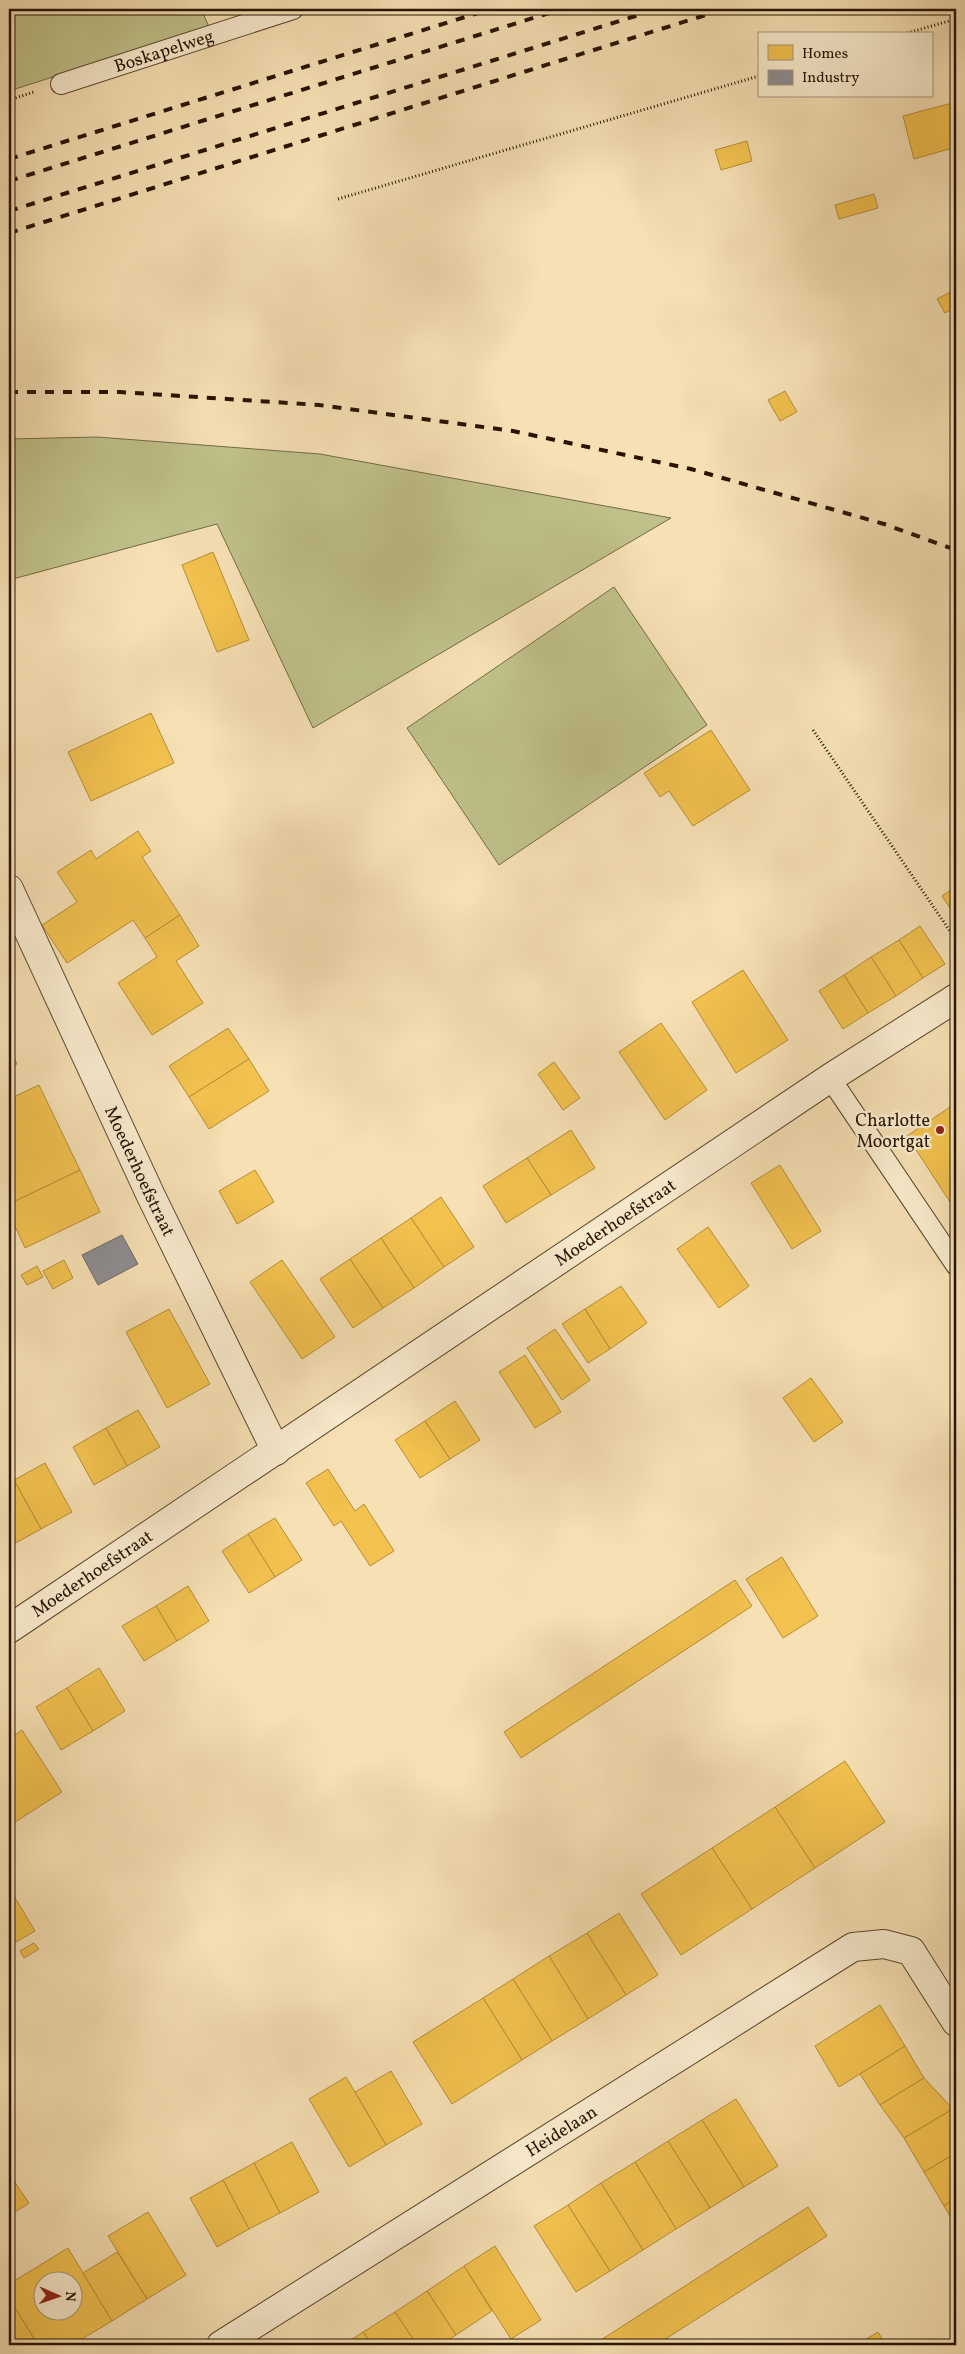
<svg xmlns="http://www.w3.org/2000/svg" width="965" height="2354" viewBox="0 0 965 2354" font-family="Vollkorn,serif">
	<rect width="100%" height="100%" fill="#f6e0b4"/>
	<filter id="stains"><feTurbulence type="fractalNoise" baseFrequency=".004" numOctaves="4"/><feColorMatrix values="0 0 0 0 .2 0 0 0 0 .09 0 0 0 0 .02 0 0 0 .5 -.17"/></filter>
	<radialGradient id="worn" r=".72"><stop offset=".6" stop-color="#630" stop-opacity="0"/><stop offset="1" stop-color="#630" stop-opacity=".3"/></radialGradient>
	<g fill="#c0c18a" stroke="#736a46">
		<path d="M9,9H201L209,27L9,91Z"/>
		<path d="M97,437L320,454L671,518L313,728L217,524L9,580V439Z"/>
		<path d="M614,587L707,725L499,865L407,728Z"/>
	</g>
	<g fill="#f2c14e" stroke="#b58d37" fill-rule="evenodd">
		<path d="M956,102V147L914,159L903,116Z"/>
		<path d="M747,141L752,161L721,170L715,150Z"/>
		<path d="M874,194L878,208L839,219L835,205Z"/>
		<path d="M956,289V307L945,313L937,299Z"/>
		<path d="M785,391L797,412L780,421L768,400Z"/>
		<path d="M213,552L249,640L217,652L182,565Z"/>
		<path d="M151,713L174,763L91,801L68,752Z"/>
		<path d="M711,730L750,790L693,826L669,791L660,797L644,773Z"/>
		<path d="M138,831L151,851L142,857L180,915L145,938L133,920L67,963L42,925L77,902L57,872L91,850L96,859Z"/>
		<path d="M956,886V917L942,896Z"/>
		<path d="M180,915L199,946L176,961L203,1003L152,1035L118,983L157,957L145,938Z"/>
		<path d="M920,926L945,964L923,978L899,940Z"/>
		<path d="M899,940L923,978L896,996L871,957Z"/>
		<path d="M871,957L896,996L868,1013L844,975Z"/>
		<path d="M743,970L788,1040L736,1073L692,1002Z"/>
		<path d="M844,975L868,1013L843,1029L819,991Z"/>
		<path d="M661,1023L707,1090L665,1120L619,1052Z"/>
		<path d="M228,1028L249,1059L189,1097L169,1066Z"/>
		<path d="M9,1047L17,1064L9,1068Z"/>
		<path d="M249,1059L269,1091L209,1129L189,1097Z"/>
		<path d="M554,1062L580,1098L563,1110L538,1074Z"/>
		<path d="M39,1085L80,1170L9,1204V1099Z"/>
		<path d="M956,1103V1198L950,1202L907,1136Z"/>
		<path d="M571,1130L595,1168L551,1195L527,1158Z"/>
		<path d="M527,1158L551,1195L506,1223L483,1186Z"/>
		<path d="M780,1165L821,1231L792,1249L751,1183Z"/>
		<path d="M80,1170L100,1212L25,1248L9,1213V1204Z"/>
		<path d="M255,1170L274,1202L237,1224L219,1191Z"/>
		<path d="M441,1197L474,1247L444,1267L411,1218Z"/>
		<path d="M411,1218L444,1267L414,1288L381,1238Z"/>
		<path d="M708,1227L749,1286L719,1308L677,1249Z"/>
		<path d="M381,1238L414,1288L383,1308L350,1259Z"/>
		<path d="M350,1259L383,1308L353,1328L320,1279Z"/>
		<path d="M64,1260L73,1278L53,1289L43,1271Z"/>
		<path d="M282,1260L335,1337L302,1359L250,1282Z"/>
		<path d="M37,1266L43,1277L27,1285L21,1275Z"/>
		<path d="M621,1286L647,1323L610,1349L585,1309Z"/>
		<path d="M169,1309L210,1384L167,1408L126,1332Z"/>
		<path d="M585,1309L610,1349L588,1363L562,1324Z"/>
		<path d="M555,1329L590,1380L562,1400L527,1348Z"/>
		<path d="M525,1355L561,1412L535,1428L499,1372Z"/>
		<path d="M811,1378L843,1422L814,1442L783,1398Z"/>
		<path d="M455,1401L480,1440L450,1459L425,1421Z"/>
		<path d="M138,1410L160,1447L127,1466L106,1428Z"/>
		<path d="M425,1421L450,1459L420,1478L395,1440Z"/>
		<path d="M106,1428L127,1466L94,1485L73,1447Z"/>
		<path d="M45,1463L72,1512L41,1529L14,1480Z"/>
		<path d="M328,1469L355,1511L364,1504L394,1551L370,1566L341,1521L334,1526L306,1483Z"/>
		<path d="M14,1480L41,1529L10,1546L9,1483Z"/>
		<path d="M275,1518L302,1560L275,1577L248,1534Z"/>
		<path d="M248,1534L275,1577L249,1593L222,1551Z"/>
		<path d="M782,1557L818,1616L783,1638L746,1579Z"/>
		<path d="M735,1580L752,1606L521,1758L504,1732Z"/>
		<path d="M188,1586L209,1621L177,1641L156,1606Z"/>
		<path d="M156,1606L177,1641L144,1661L122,1626Z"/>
		<path d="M99,1668L125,1711L93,1731L67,1688Z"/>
		<path d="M67,1688L93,1731L61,1750L36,1707Z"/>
		<path d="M22,1730L62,1792L9,1826V1739Z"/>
		<path d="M845,1761L885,1822L815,1868L775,1807Z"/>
		<path d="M775,1807L815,1868L752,1909L712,1848Z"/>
		<path d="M712,1848L752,1909L681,1955L641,1894Z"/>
		<path d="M11,1891L35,1931L16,1942L9,1930V1893Z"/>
		<path d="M619,1913L658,1975L626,1995L587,1933Z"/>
		<path d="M587,1933L626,1995L588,2019L549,1956Z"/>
		<path d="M34,1943L39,1949L24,1958L20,1951Z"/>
		<path d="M549,1956L588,2019L552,2041L513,1979Z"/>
		<path d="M513,1979L552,2041L522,2060L483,1998Z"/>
		<path d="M483,1998L522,2060L452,2104L413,2042Z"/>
		<path d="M880,2005L905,2046L839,2087L815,2046Z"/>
		<path d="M905,2046L924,2078L880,2105L860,2074Z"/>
		<path d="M391,2071L422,2124L386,2145L355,2092Z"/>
		<path d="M346,2077L386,2145L349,2167L309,2099Z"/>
		<path d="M924,2078L953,2109L904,2138L880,2105Z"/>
		<path d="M736,2099L778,2166L744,2187L702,2120Z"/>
		<path d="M953,2109L956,2115V2153L924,2172L904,2138Z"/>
		<path d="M702,2120L744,2187L710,2208L668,2141Z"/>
		<path d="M668,2141L710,2208L676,2229L635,2162Z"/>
		<path d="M292,2142L319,2192L280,2213L254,2163Z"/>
		<path d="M956,2153V2198L944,2206L924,2172Z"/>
		<path d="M635,2162L676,2229L643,2250L601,2183Z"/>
		<path d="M254,2163L280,2213L249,2229L223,2180Z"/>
		<path d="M9,2174L29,2203L9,2216Z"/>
		<path d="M223,2180L249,2229L217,2247L190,2198Z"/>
		<path d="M601,2183L643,2250L610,2271L568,2205Z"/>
		<path d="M956,2198V2226L944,2206Z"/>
		<path d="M568,2205L610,2271L576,2292L534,2226Z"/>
		<path d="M808,2207L827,2236L656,2345H593Z"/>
		<path d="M148,2212L186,2275L147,2299L108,2236Z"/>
		<path d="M495,2246L541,2320L511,2339L464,2266Z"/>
		<path d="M68,2248L112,2321L72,2345H38L9,2298V2284ZM42,2282H72V2312H42Z"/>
		<path d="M117,2252L147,2299L112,2321L83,2273Z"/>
		<path d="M464,2266L492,2311L456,2335L427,2291Z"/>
		<path d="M427,2291L456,2335L440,2345H417L395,2312Z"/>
		<path d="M9,2298L38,2345H9Z"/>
		<path d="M395,2312L417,2345H372L363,2332Z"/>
		<path d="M363,2332L372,2345H343Z"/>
		<path d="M878,2332L886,2345H856Z"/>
	</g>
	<path fill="#8d8d92" stroke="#6e6966" d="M122,1235L138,1264L98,1285L82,1255Z"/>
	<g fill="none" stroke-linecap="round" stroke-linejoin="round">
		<g stroke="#5a472e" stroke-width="22">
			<g id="lane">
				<path id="s1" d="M61,84L293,9"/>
				<path d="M830,1078L956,1265"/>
			</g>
		</g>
		<g stroke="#5a472e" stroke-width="30">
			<g id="street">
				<path id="s2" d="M9,889L151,1196L276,1451"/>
				<path id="s3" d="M9,1629L830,1078L956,998"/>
				<path id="s4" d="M221,2345L853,1947L884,1944L911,1951L956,2022"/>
			</g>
		</g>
		<g stroke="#261401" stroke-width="3" stroke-dasharray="1 2.5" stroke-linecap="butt">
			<path d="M904,34L956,19"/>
			<path d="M9,100L34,92"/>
			<path d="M338,199L759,76"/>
			<path d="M813,730L956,940"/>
		</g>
		<use href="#lane" stroke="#f9ebce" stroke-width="20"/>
		<use href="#street" stroke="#f9ebce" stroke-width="28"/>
		<g stroke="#261401" stroke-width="4" stroke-dasharray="9 9" stroke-linecap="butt">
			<path d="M9,159L491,9"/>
			<path d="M9,181L562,9"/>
			<path d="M9,211L658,9"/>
			<path d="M9,233L725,9"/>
			<path d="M9,392H120L319,405L513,431L691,469L884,524L956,550"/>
		</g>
	</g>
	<circle fill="#8f2418" stroke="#f9ebce" stroke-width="2" cx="940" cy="1130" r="5"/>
	<g text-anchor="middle" stroke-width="5" stroke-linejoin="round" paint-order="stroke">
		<g font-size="18" fill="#261401" stroke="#f9ebce">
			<text dy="6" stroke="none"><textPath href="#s1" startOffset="108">Boskapelweg</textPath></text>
			<text dy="6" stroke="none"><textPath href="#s2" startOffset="311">Moederhoefstraat</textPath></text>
			<text dy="6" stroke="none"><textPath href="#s3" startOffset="730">Moederhoefstraat</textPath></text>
			<text dy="6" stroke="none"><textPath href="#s3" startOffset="100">Moederhoefstraat</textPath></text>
			<text dy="6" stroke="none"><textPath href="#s4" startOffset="402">Heidelaan</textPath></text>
		</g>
		<g font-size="18" fill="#261401" stroke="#f9ebce" text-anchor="end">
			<text x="930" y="1126">Charlotte<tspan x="930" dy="21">Moortgat</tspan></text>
		</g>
	</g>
	<rect width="965" height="2354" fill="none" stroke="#f6e0b4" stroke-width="30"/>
	<rect x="10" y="10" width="945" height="2334" fill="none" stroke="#261401" stroke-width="2.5"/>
	<rect x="15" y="15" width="935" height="2324" fill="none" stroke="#261401"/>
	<rect x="758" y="32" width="175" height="65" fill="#f9ebce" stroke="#a5957c"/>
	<rect x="768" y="45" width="25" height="15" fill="#f2c14e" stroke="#a5957c"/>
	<text x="802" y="58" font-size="15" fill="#261401">Homes</text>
	<rect x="768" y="70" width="25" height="15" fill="#8d8d92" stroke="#a5957c"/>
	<text x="802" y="82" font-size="15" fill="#261401">Industry</text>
	<g transform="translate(58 2296) rotate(92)"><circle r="24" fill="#f9ebce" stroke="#a5957c"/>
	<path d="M0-4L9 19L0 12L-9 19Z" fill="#8f2418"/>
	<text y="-8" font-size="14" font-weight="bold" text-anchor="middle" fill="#261401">N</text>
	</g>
	<rect width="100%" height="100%" filter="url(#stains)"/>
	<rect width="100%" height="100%" fill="url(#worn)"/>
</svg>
